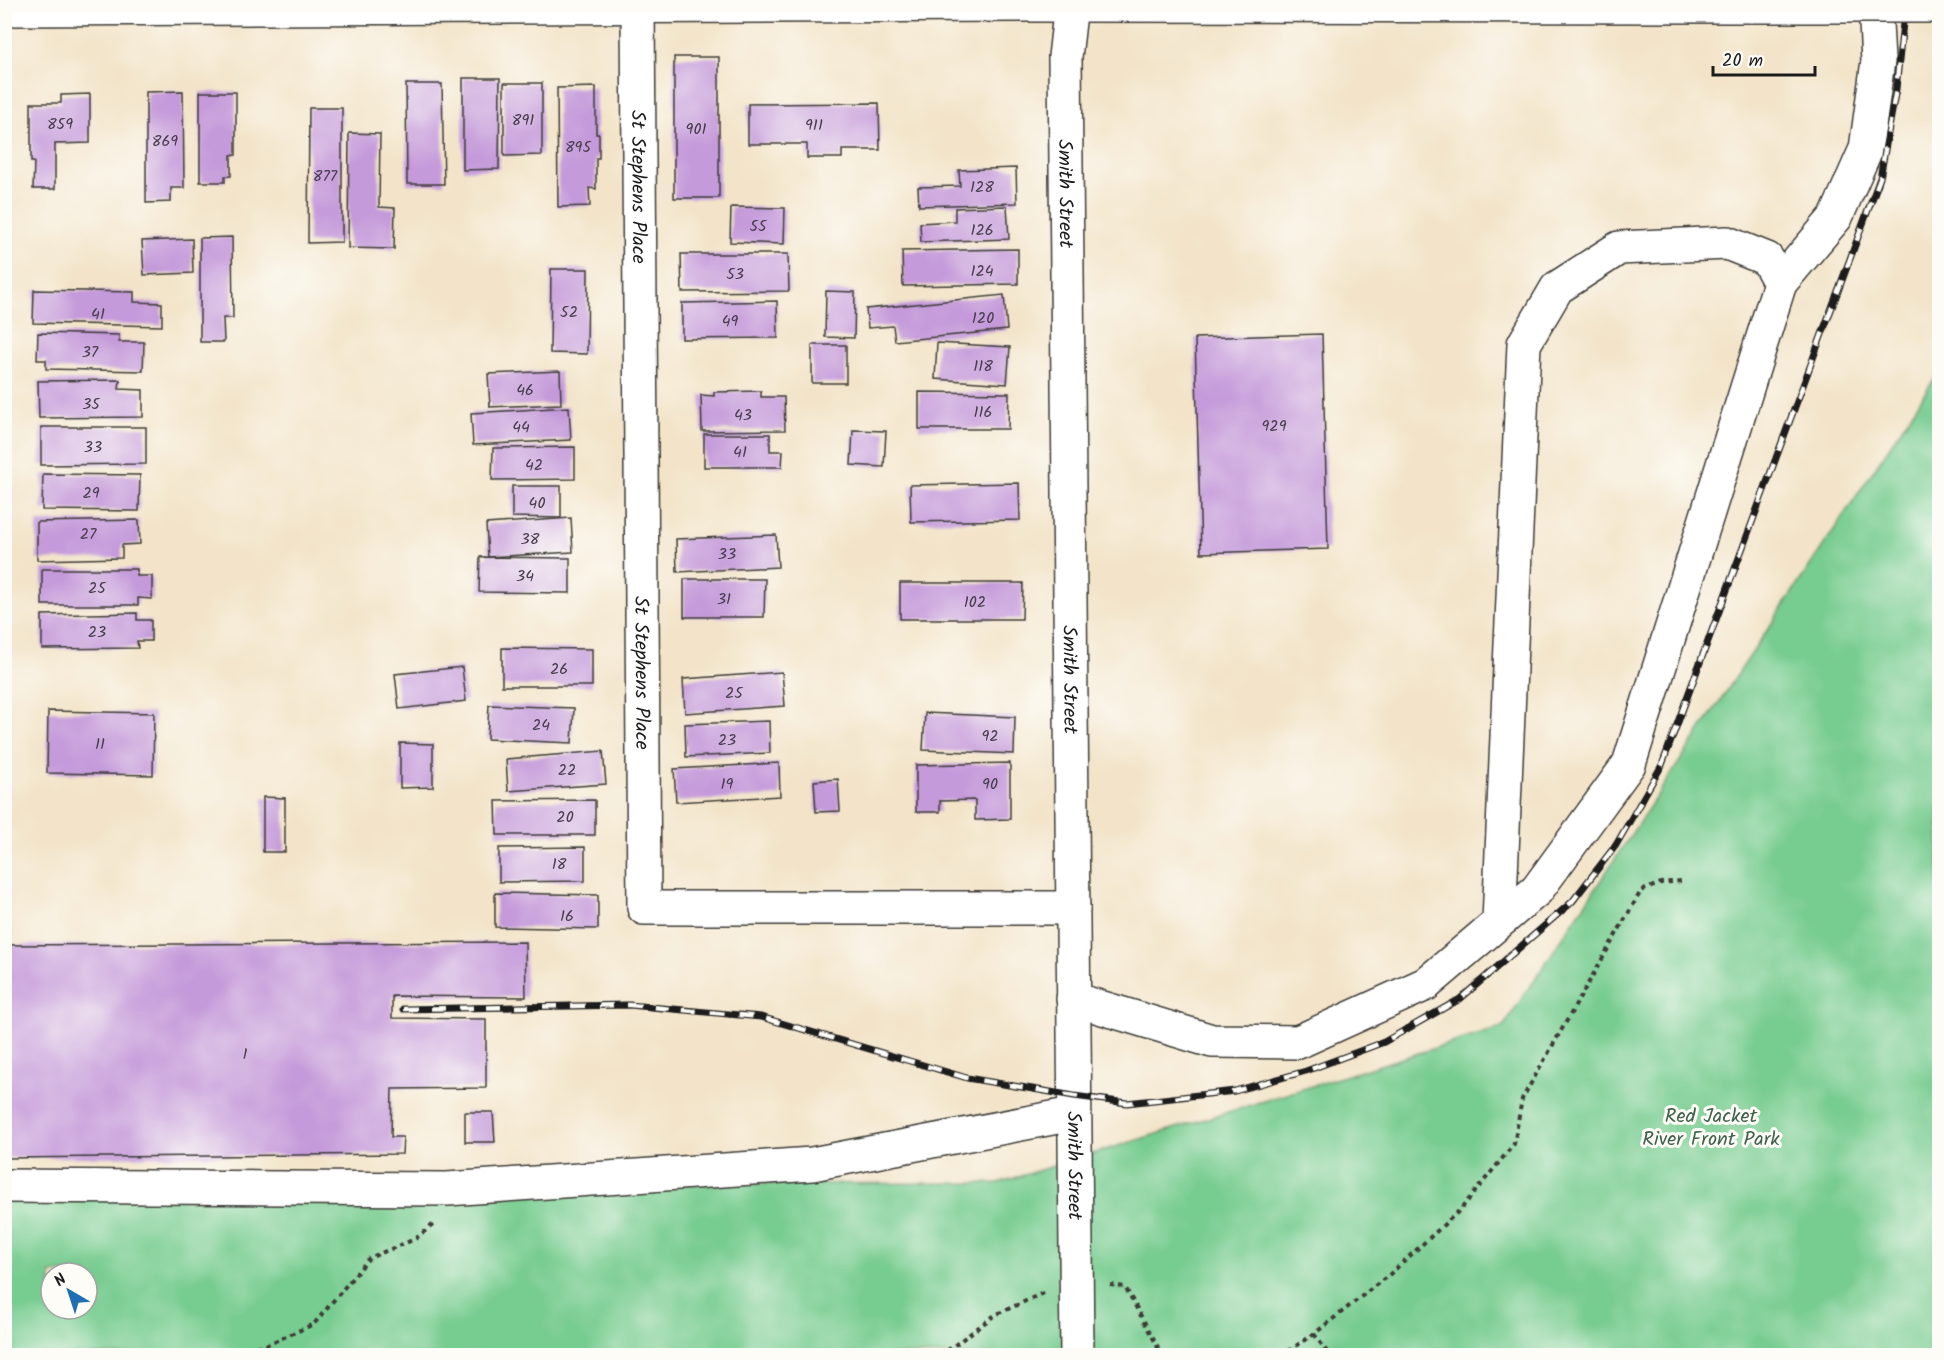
<svg xmlns="http://www.w3.org/2000/svg" width="1944" height="1360" viewBox="0 0 1944 1360" font-family="Kalam,sans-serif">
	<rect width="100%" height="100%" fill="#fdfcf7"/>
	<filter id="ink" filterUnits="userSpaceOnUse"><feTurbulence type="fractalNoise" baseFrequency=".0167" numOctaves="2"/><feDisplacementMap in="SourceGraphic" scale="12" xChannelSelector="R" yChannelSelector="G"/><feConvolveMatrix kernelMatrix="1 2 1 2 8 2 1 2 1" color-interpolation-filters="sRGB"/></filter>
	<filter id="wash" filterUnits="userSpaceOnUse"><feTurbulence type="fractalNoise" baseFrequency=".008" numOctaves="4" result="noise"/><feDisplacementMap in="SourceGraphic" scale="24" xChannelSelector="R" yChannelSelector="G"/><feGaussianBlur stdDeviation="1.35" result="paint"/><feColorMatrix in="noise" values="0 0 0 0 0 0 0 0 0 0 0 0 0 0 0 0 0 1.4 0 .05"/><feComposite in="paint" operator="in"/></filter>
	<g filter="url(#wash)">
		<rect width="100%" height="100%" fill="#f3e4c9"/>
		<path fill="#77cc90" stroke="#4a7456" stroke-width="1.5" fill-rule="evenodd" d="M1939,372V1355H5L4,1187L998,1183L1503,1027ZM51,1273H87V1309H51Z"/>
		<g id="blocks">
			<g fill="#c49ada">
				<rect x="674" y="57" width="45" height="141"/>
				<path d="M463,78H500L499,169L463,170Z"/>
				<path d="M504,83H542V155L504,156Z"/>
				<path d="M406,84H442L444,184H407Z"/>
				<path d="M596,87V134H599V158H596V189L589,188L590,206L558,207L557,88Z"/>
				<path d="M183,91L184,188H171V202L146,203V92Z"/>
				<path d="M200,92H236V155H231V176H225V182H200Z"/>
				<path d="M90,94V143L55,144V189H33L34,162H31V103H61V95Z"/>
				<path d="M879,103L880,150H842V158H807V144H748V104Z"/>
				<path d="M309,108H342V242L308,243Z"/>
				<path d="M349,133L380,134L379,207L395,208L394,249L348,248Z"/>
				<path d="M1016,168L1017,203L919,206L918,187L960,186L959,170Z"/>
				<path d="M1007,206L1009,239L921,242L920,223L955,221V208Z"/>
				<path d="M731,207L785,208L784,244L730,242Z"/>
				<path d="M232,237L233,318H223L224,342H200V238Z"/>
				<path d="M192,239L193,273L144,275L142,241Z"/>
				<path d="M1018,249V284L903,286L902,251Z"/>
				<path d="M681,254H788L789,291L682,292Z"/>
				<path d="M551,269H588L587,354L550,353Z"/>
				<path d="M34,290L134,292V302L162,303V326L33,323Z"/>
				<path d="M826,291L855,292L854,338L825,337Z"/>
				<path d="M1004,295L1007,330L895,341L893,326L868,328L866,309Z"/>
				<path d="M777,301L778,338L682,339V303Z"/>
				<path d="M38,333L119,335V342H144L143,371L46,369V360H37Z"/>
				<path d="M1322,334L1328,549L1201,553L1195,338Z"/>
				<path d="M937,343L1010,347L1007,384L935,379Z"/>
				<rect x="812" y="345" width="34" height="38"/>
				<path d="M560,371L561,404L490,407L488,374Z"/>
				<path d="M120,380L119,389L143,390V417L39,418L38,381Z"/>
				<path d="M761,391V397H784L785,430L702,431L701,395L714,396V392Z"/>
				<path d="M919,392L1009,393L1008,429H919Z"/>
				<path d="M569,407L571,440L473,445L471,413Z"/>
				<path d="M41,427H146V464L41,465Z"/>
				<path d="M853,430L886,431L884,467L851,465Z"/>
				<path d="M704,434H770V451H783L782,467H704Z"/>
				<path d="M575,447V479L492,480L493,448Z"/>
				<path d="M43,474L140,475L139,511L42,510Z"/>
				<path d="M1019,483L1020,520L911,522L910,485Z"/>
				<path d="M512,486H561V518L512,517Z"/>
				<path d="M571,518L573,552L488,557L486,524Z"/>
				<path d="M139,520L140,544L122,545V558L37,560V522Z"/>
				<path d="M776,535L778,567L677,572L676,539Z"/>
				<path d="M480,557L570,558V593L479,592Z"/>
				<path d="M42,569H137V576H152V599L138,598V605H42Z"/>
				<path d="M684,579H765L764,617H684Z"/>
				<path d="M900,583H1023L1022,619H900Z"/>
				<path d="M137,613V620H151V641H137L138,648L42,649V615Z"/>
				<path d="M502,648L592,649V686H502Z"/>
				<path d="M462,667L466,701L399,709L395,674Z"/>
				<path d="M782,672L785,706L685,713L683,679Z"/>
				<path d="M489,705L574,708L572,743L487,739Z"/>
				<path d="M48,711L154,713L153,775L47,773Z"/>
				<path d="M925,713L1015,717L1014,754L923,750Z"/>
				<path d="M769,721L770,753L686,757L685,724Z"/>
				<path d="M400,743L433,744V787L400,788Z"/>
				<path d="M603,751L606,784L508,791L506,759Z"/>
				<path d="M779,763L780,796L676,802L674,769Z"/>
				<path d="M1010,763V819L975,820V800L940,801V812H916V765Z"/>
				<path d="M838,779L840,811L816,812L814,781Z"/>
				<path d="M263,797L285,798V852H263Z"/>
				<path d="M595,800V835H497L496,801Z"/>
				<path d="M585,847V881L499,882V848Z"/>
				<path d="M495,893L598,895V929L495,927Z"/>
				<path d="M525,942L526,997L392,996V1018L486,1019V1088L392,1089L391,1137H403L402,1154L4,1158V945Z"/>
				<path d="M465,1112H493L495,1142H465Z"/>
			</g>
		</g>
	</g>
	<g filter="url(#ink)">
		<use href="#blocks" fill-opacity="0" stroke="#3c3a36" stroke-width="1.5"/>
		<g fill="none" stroke-linecap="round" stroke-linejoin="round">
			<g stroke="#3c3a36" stroke-width="36">
				<g id="minor">
					<path id="s1" d="M1071,4L1065,57L1077,1356"/>
					<path id="s2" d="M638,7L644,908H1073"/>
					<path d="M4,9L1039,5L1753,6"/>
					<path d="M1780,283L1836,217L1866,149L1878,61L1875,4"/>
					<path d="M1073,999L1212,1041L1298,1042L1426,984L1537,890L1629,764L1780,283L1767,259L1727,243L1619,248L1557,288L1524,344L1499,922"/>
					<path d="M4,1186L447,1189L812,1164L1073,1114"/>
				</g>
			</g>
			<g stroke="#3c3a36" stroke-width="4" stroke-dasharray="4.5 4.5" stroke-linecap="butt">
				<path d="M1110,1285L1125,1287L1157,1345L1160,1356"/>
				<path d="M1314,1334L1330,1356"/>
				<path d="M176,1356L266,1345L314,1324L369,1258L415,1239L434,1224"/>
				<path d="M940,1356L995,1315L1043,1293"/>
				<path d="M1281,1356L1314,1334L1390,1274L1461,1209L1514,1144L1522,1099L1641,891L1661,883L1681,881"/>
				<path d="M1468,1356L1470,1355"/>
			</g>
			<use href="#minor" stroke="#fff" stroke-width="33"/>
			<g stroke="#1c1c1c" stroke-width="7">
				<path id="rail" d="M403,1009L629,1005L761,1017L967,1078L1074,1096L1127,1103L1235,1091L1306,1071L1384,1042L1460,999L1572,902L1616,845L1662,765L1880,178L1896,89L1905,4"/>
			</g>
			<use href="#rail" stroke="#fdfcf7" stroke-width="4.5" stroke-dasharray="14" stroke-linecap="butt"/>
			<g stroke="#3c3a36" stroke-width="36" stroke-linecap="butt">
				<path id="minor-bridge" d="M1753,6H1940"/>
			</g>
			<use href="#minor-bridge" stroke="#fff" stroke-width="33"/>
		</g>
	</g>
	<g text-anchor="middle" stroke-width="6" stroke-linejoin="round" paint-order="stroke">
		<g font-size="16" fill="#463c4c">
			<text x="523" y="125">891</text>
			<text x="60" y="129">859</text>
			<text x="814" y="130">911</text>
			<text x="696" y="134">901</text>
			<text x="165" y="146">869</text>
			<text x="578" y="152">895</text>
			<text x="325" y="181">877</text>
			<text x="982" y="192">128</text>
			<text x="758" y="231">55</text>
			<text x="982" y="235">126</text>
			<text x="982" y="276">124</text>
			<text x="735" y="279">53</text>
			<text x="569" y="317">52</text>
			<text x="98" y="319">41</text>
			<text x="983" y="323">120</text>
			<text x="730" y="326">49</text>
			<text x="90" y="357">37</text>
			<text x="983" y="371">118</text>
			<text x="525" y="395">46</text>
			<text x="91" y="409">35</text>
			<text x="983" y="417">116</text>
			<text x="743" y="420">43</text>
			<text x="1274" y="431">929</text>
			<text x="521" y="432">44</text>
			<text x="93" y="452">33</text>
			<text x="740" y="457">41</text>
			<text x="534" y="470">42</text>
			<text x="91" y="498">29</text>
			<text x="537" y="508">40</text>
			<text x="88" y="539">27</text>
			<text x="530" y="544">38</text>
			<text x="727" y="559">33</text>
			<text x="525" y="581">34</text>
			<text x="97" y="593">25</text>
			<text x="724" y="604">31</text>
			<text x="975" y="607">102</text>
			<text x="97" y="637">23</text>
			<text x="559" y="674">26</text>
			<text x="734" y="698">25</text>
			<text x="541" y="730">24</text>
			<text x="990" y="741">92</text>
			<text x="727" y="745">23</text>
			<text x="100" y="749">11</text>
			<text x="567" y="775">22</text>
			<text x="727" y="789">19</text>
			<text x="990" y="789">90</text>
			<text x="565" y="822">20</text>
			<text x="559" y="869">18</text>
			<text x="567" y="921">16</text>
			<text x="245" y="1059">1</text>
		</g>
		<g font-size="20" fill="#1c1c1c" stroke="#fdfcf7">
			<text dy="7" stroke="none"><textPath href="#s2" startOffset="180">St Stephens Place</textPath></text>
			<text dy="7" stroke="none"><textPath href="#s1" startOffset="190">Smith Street</textPath></text>
			<text dy="7" stroke="none"><textPath href="#s2" startOffset="666">St Stephens Place</textPath></text>
			<text dy="7" stroke="none"><textPath href="#s1" startOffset="676">Smith Street</textPath></text>
			<text dy="7" stroke="none"><textPath href="#s1" startOffset="1162">Smith Street</textPath></text>
		</g>
		<g font-size="20" fill="#40624a" stroke="#fdfcf7">
			<text x="1711" y="1122">Red Jacket<tspan x="1711" dy="23">River Front Park</tspan></text>
		</g>
	</g>
	<rect width="1944" height="1360" fill="none" stroke="#fdfcf7" stroke-width="24"/>
	<g transform="translate(69 1291) rotate(321)"><circle r="28" fill="#fdfcf7" stroke="#a3a29f" stroke-width="1.5"/>
	<path d="M0-4.5L10 22L0 15L-10 22Z" fill="#1f6fb2"/>
	<text y="-9" font-size="16" font-weight="bold" text-anchor="middle" fill="#1c1c1c">N</text>
	</g>
	<path d="M1713 66v9h102v-9" fill="none" stroke="#1c1c1c" stroke-width="3"/>
	<text x="1722" y="66" font-size="18" fill="#1c1c1c" stroke="#fdfcf7" stroke-width="4.5" paint-order="stroke">20 m</text>
</svg>
